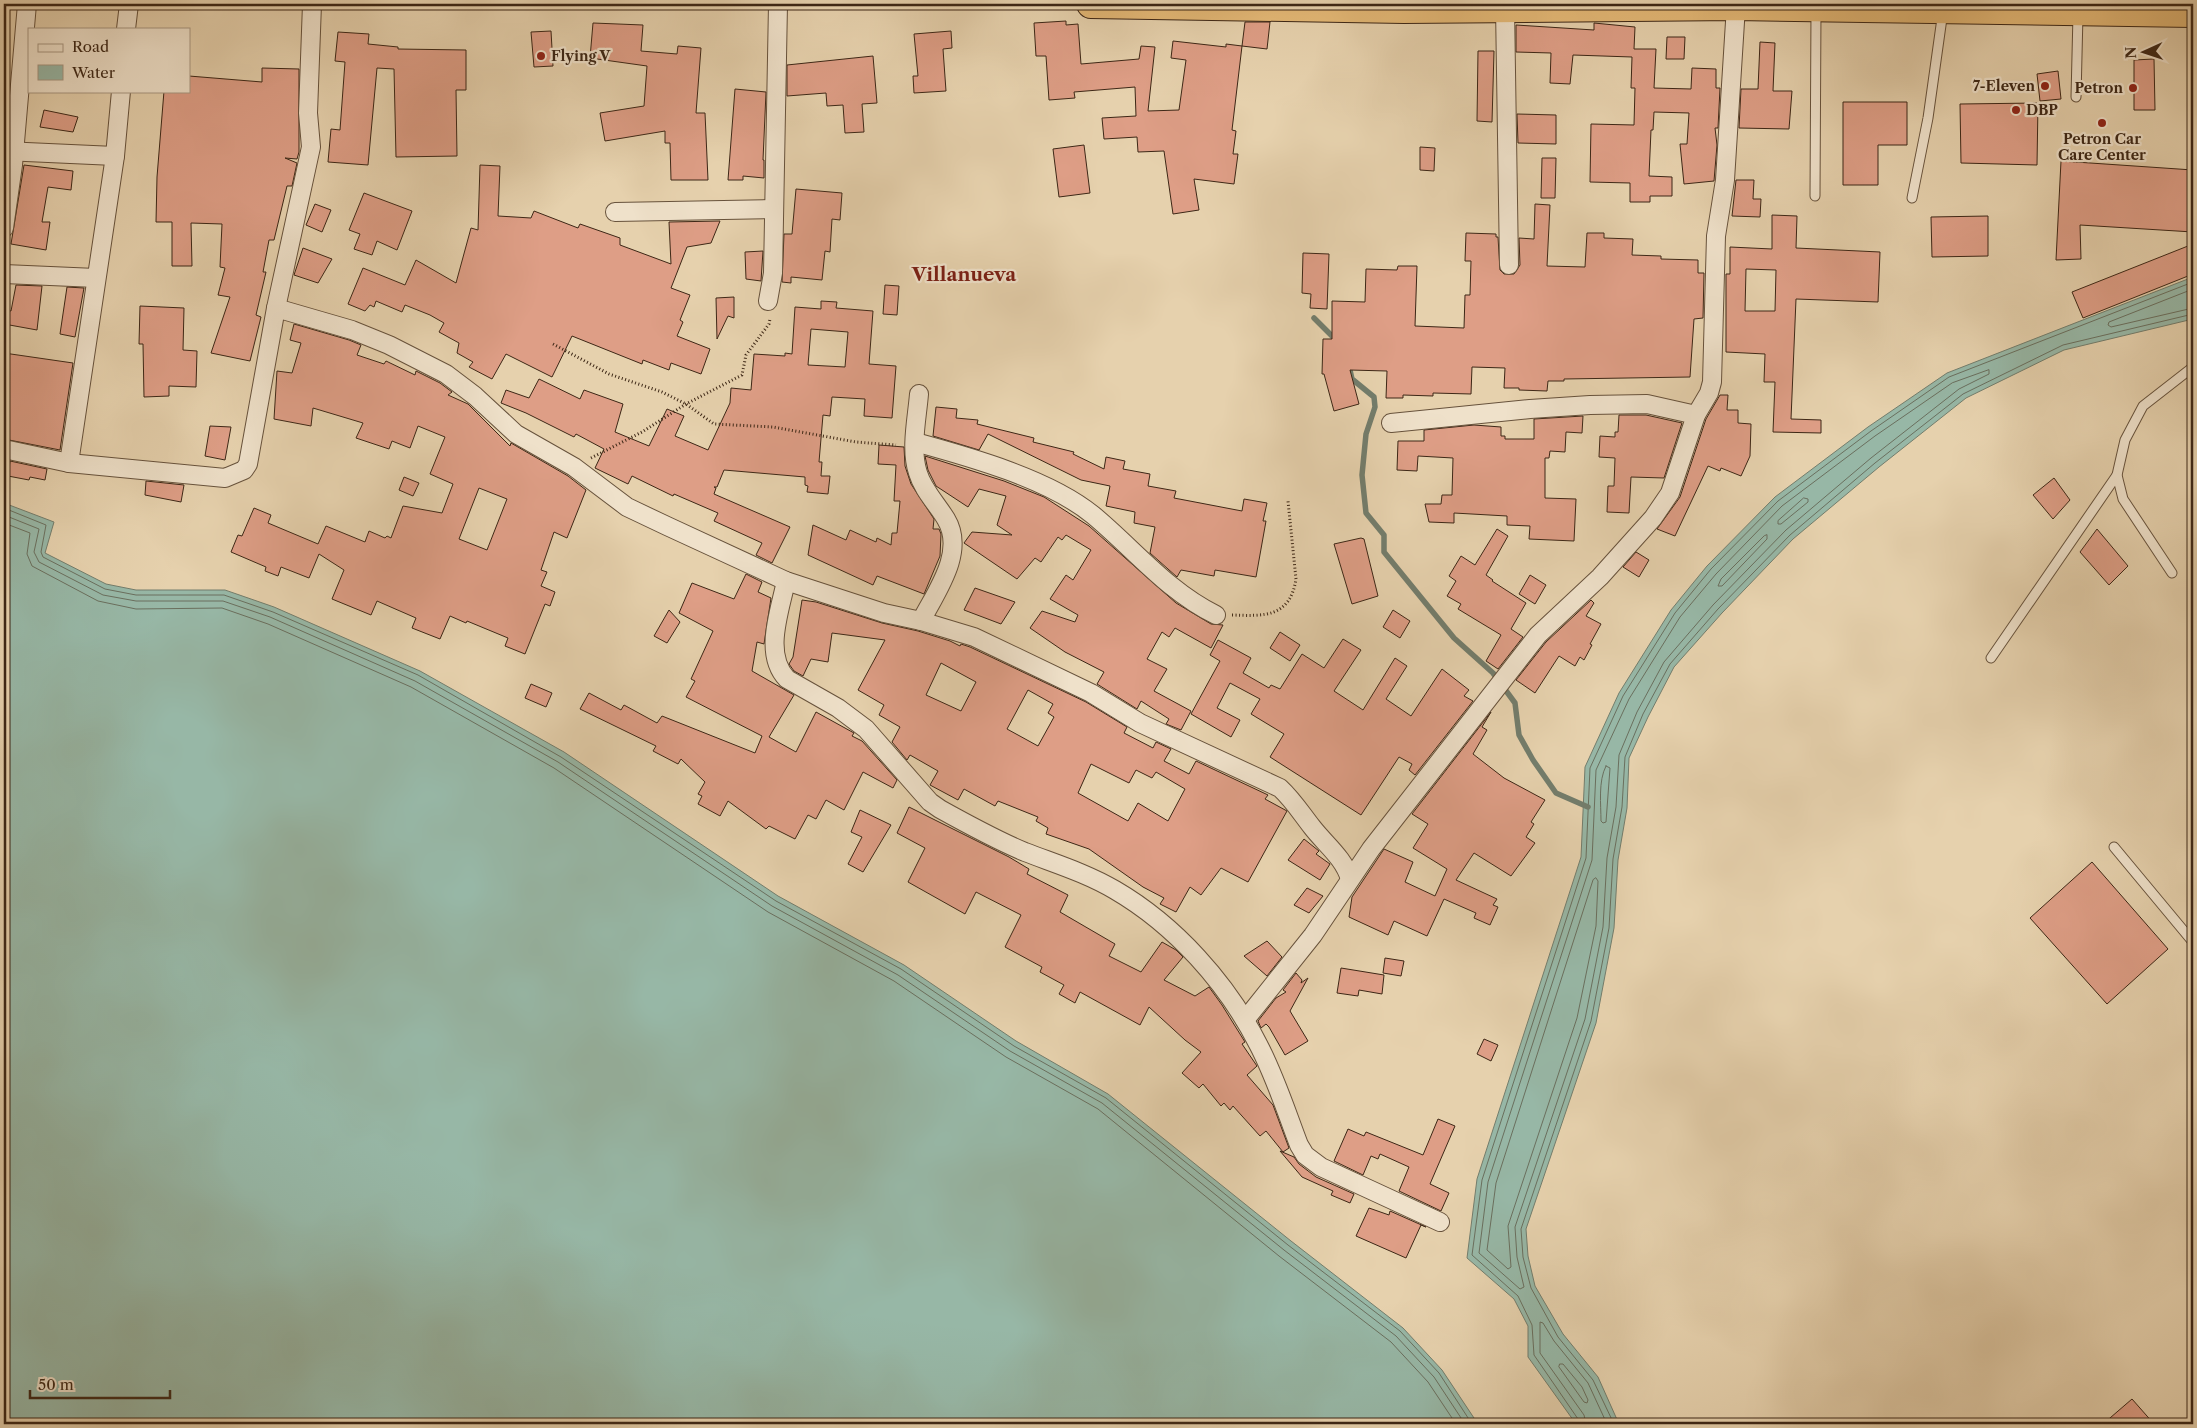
<svg xmlns="http://www.w3.org/2000/svg" width="2197" height="1428" viewBox="0 0 2197 1428" font-family="'Libre Caslon Text',serif">
	<rect width="100%" height="100%" fill="#e6d1ad"/>
	<filter id="stains"><feTurbulence type="fractalNoise" baseFrequency=".004" numOctaves="4"/><feColorMatrix values="0 0 0 0 .2 0 0 0 0 .09 0 0 0 0 .02 0 0 0 .5 -.17"/></filter>
	<radialGradient id="worn" r=".72"><stop offset=".6" stop-color="#630" stop-opacity="0"/><stop offset="1" stop-color="#630" stop-opacity=".3"/></radialGradient>
	<g fill="#97b7a6" stroke="#737d6c">
		<path d="M2193,277V319L2064,350L1966,398L1879,467L1793,539L1722,613L1674,667L1648,717L1629,758L1627,808L1618,860L1614,928L1596,1023L1526,1229L1528,1256L1535,1286L1563,1334L1598,1377L1619,1424H1576L1528,1357V1326L1514,1299L1467,1258L1477,1179L1581,857L1585,767L1619,693L1671,610L1707,566L1775,497L1868,427L1947,373Z"/>
		<path d="M4,503L54,522L45,553L106,584L136,590H225L274,607L420,671L564,752L778,896L904,965L1016,1041L1108,1094L1291,1241L1403,1328L1442,1370L1478,1424H4Z"/>
	</g>
	<g fill="none" stroke-linecap="round" stroke-linejoin="round">
		<g stroke="#6a6f5e" stroke-width="1">
			<path d="M2193,289L2109,322L2108,325L2111,327L2193,308"/>
			<path d="M1989,370V374L1959,389L1871,458L1786,530L1713,605L1664,662L1637,712L1619,755L1616,807L1607,858L1603,927L1585,1019L1515,1227L1517,1257L1524,1287L1520,1289L1479,1253L1488,1182L1592,860L1596,770L1629,699L1680,617L1716,574L1782,506L1875,436L1952,383Z"/>
			<path d="M1804,498L1808,499V502L1781,524H1778V521Z"/>
			<path d="M4,508L46,525L41,552L43,557L105,589L136,595H224L273,612L418,675L561,757L776,901L901,969L1014,1046L1106,1098L1288,1245L1400,1331L1439,1373L1472,1424"/>
			<path d="M4,515L39,529L34,552L39,562L103,595L136,601H223L270,617L415,681L558,762L772,906L898,975L1010,1051L1102,1103L1284,1250L1396,1336L1434,1377L1465,1424"/>
			<path d="M4,523L30,533L27,554L32,566L98,601L136,609L222,608L268,624L411,687L554,768L768,912L894,981L1006,1057L1098,1109L1279,1256L1391,1342L1428,1382L1456,1424"/>
			<path d="M1767,535V539L1722,586H1718L1721,579L1764,536Z"/>
			<path d="M1606,766L1610,768L1606,822L1603,823L1601,821C1601,805 1598,781 1606,766Z"/>
			<path d="M1596,878L1598,881L1596,926L1577,1018L1508,1226L1511,1267L1508,1269L1487,1250L1496,1183L1593,880Z"/>
			<path d="M1560,1364H1563L1582,1387L1588,1400L1587,1403L1584,1402L1559,1367Z"/>
			<path d="M1580,1424L1578,1419L1534,1355L1532,1325L1518,1296L1472,1255L1482,1180L1586,858L1590,768L1623,696L1675,613L1711,569L1778,501L1871,431L1949,377L2193,282"/>
			<path d="M1586,1424L1584,1415L1540,1353V1322L1543,1323L1554,1341L1588,1383L1607,1424"/>
			<path d="M1614,1424L1593,1380L1558,1337L1531,1288L1523,1257L1521,1229L1591,1021L1609,928L1613,859L1622,807L1625,757L1643,714L1670,664L1718,609L1790,535L1875,463L1963,394L2063,345L2193,314"/>
		</g>
		<g stroke="#737d6c" stroke-width="5.5">
			<path d="M1314,318L1336,340"/>
			<path d="M1350,370L1352,379L1374,397L1375,407L1366,434L1362,475L1366,513L1384,535V552L1454,638L1493,673L1515,703L1519,735L1533,760L1556,793L1588,807"/>
		</g>
	</g>
	<g fill="#de9e86" stroke="#3d2716" fill-rule="evenodd">
		<path d="M1066,21V25L1078,24L1081,64L1139,59L1141,46L1155,47L1148,111L1179,110L1186,60L1171,58L1173,41L1226,47V44L1242,46L1232,130L1236,131L1233,154H1238L1234,184L1194,179L1199,210L1173,214L1164,151L1138,152L1137,137L1104,139L1102,118L1136,116L1135,87L1074,92L1075,98L1049,100L1046,56H1036L1034,23Z"/>
		<path d="M1245,22H1270L1267,49L1242,46Z"/>
		<path d="M593,23L643,25L641,51L677,54L678,46L701,48L696,113H705L708,180H671L670,143H665V131L605,141L600,113L644,106L647,66L590,58Z"/>
		<path d="M1594,23L1635,27L1634,49H1656L1654,88L1691,89L1692,68L1716,69V88H1720L1718,128H1715L1717,145L1714,181L1684,184L1680,144H1687L1689,113L1654,112L1653,130H1651L1649,176L1672,177V196H1650V202H1630V183L1590,182L1591,124L1634,125L1635,88H1631L1632,57L1573,55L1570,84L1550,83L1551,53L1516,52V25L1594,30Z"/>
		<path d="M551,31L553,66L534,67L531,32Z"/>
		<path d="M951,31L952,48L943,49L946,91L914,93L913,76H918L914,34Z"/>
		<path d="M338,32L369,34L368,44L398,47V49L466,50V90H456L457,156L396,157L394,69L377,68L368,165L328,162L331,129L340,130L345,62L335,61Z"/>
		<path d="M1667,37H1685L1684,59H1666Z"/>
		<path d="M1760,42L1775,43L1773,91H1792L1789,129L1739,128L1741,89H1758Z"/>
		<path d="M1478,51H1494L1492,122L1477,121Z"/>
		<path d="M873,56L877,103L862,104L864,132L845,133L843,105L827,106L826,93L787,96V65Z"/>
		<path d="M2154,59L2155,110H2134V60Z"/>
		<path d="M262,68L299,69V152L297,159L285,158L297,163L292,186H287L274,240H269L263,272H266L256,315L261,317L250,361L211,353L230,297L218,295L225,268L220,267L222,224L191,223L192,266H172V222H156L157,177L164,91H189V76L262,82Z"/>
		<path d="M2058,71L2061,99L2040,101L2037,74Z"/>
		<path d="M735,89L766,92L763,160H764V178L743,176V180H728Z"/>
		<path d="M1843,102H1907V145H1878V185H1843Z"/>
		<path d="M2038,103L2037,165L1961,163L1960,104Z"/>
		<path d="M44,110L78,117L73,132L40,127Z"/>
		<path d="M1517,114L1556,115V144L1518,143Z"/>
		<path d="M1084,145L1090,193L1059,197L1053,149Z"/>
		<path d="M1420,147L1435,148L1434,171L1420,170Z"/>
		<path d="M1542,158H1556L1555,198H1541Z"/>
		<path d="M2061,161L2193,170V232L2080,225L2081,259L2056,260Z"/>
		<path d="M24,165L73,171L71,190L48,187L42,222H50L46,250L11,244Z"/>
		<path d="M480,165L500,166L498,216L531,218L534,211L578,228L580,224L620,238V245L671,264L669,222L720,221L711,243L687,247L671,288L690,295L680,320L683,322L677,336L710,349L701,374L671,363L669,370L643,360L642,364L572,336L552,377L506,354L492,379L469,367L473,362L457,353L459,343L439,332L444,323L430,315L405,305L402,312L376,301L374,307L370,305L365,311L348,304L363,268L405,285L416,260L456,283L471,228L478,230Z"/>
		<path d="M1736,180H1754L1753,199H1761L1760,217L1732,216Z"/>
		<path d="M796,189L842,193L840,220L832,219L830,252L825,251L822,280L791,277V283L782,282L784,234H792Z"/>
		<path d="M364,193L412,211L397,250L377,241L372,255L354,249L360,234L349,230Z"/>
		<path d="M315,204L331,210L322,232L306,225Z"/>
		<path d="M1535,204L1550,205L1547,266L1585,267L1587,233H1604V238L1633,239L1632,255L1661,256V259L1698,260V273H1704L1703,318L1694,319L1690,377L1564,379V381H1548L1547,391L1519,390V388H1504L1505,368L1472,367L1471,394L1433,393V396L1403,395V398H1386L1387,371L1350,370L1359,404L1334,411L1324,374H1322L1323,339H1332V301L1365,302L1366,269L1397,270L1398,266H1417L1415,326L1464,328L1465,295H1470L1471,261H1465L1466,233L1496,234V237H1498L1500,270L1504,274H1514L1520,265L1519,238L1534,239Z"/>
		<path d="M1772,215L1797,216L1796,248L1880,252L1878,302L1796,299L1791,419L1821,420V433L1773,432L1775,382H1764L1765,354L1726,352V274H1730V247L1772,249ZM1746,269L1776,270L1775,311H1745Z"/>
		<path d="M1988,216V256L1932,257L1931,217Z"/>
		<path d="M2193,244V274L2083,318L2072,292Z"/>
		<path d="M303,248L332,259L318,283L294,275Z"/>
		<path d="M763,251L761,281L746,279L745,252Z"/>
		<path d="M1303,253L1329,254L1327,309L1310,308L1311,294L1302,293Z"/>
		<path d="M16,285L42,286L37,330L4,324V310L11,311Z"/>
		<path d="M885,285L899,286L897,315L883,314Z"/>
		<path d="M67,287L84,288L75,337L60,334Z"/>
		<path d="M734,297V318L728,316L717,339L716,298Z"/>
		<path d="M821,301L837,302L836,308L873,311L869,364L896,366L892,418L864,416L865,399L832,397L830,416L823,415L819,462H822L821,476H830L828,494L807,492L808,486L805,485V477L724,470L717,487H714L716,488L714,494L790,527L772,563L756,555L762,543L714,521L718,513L674,494L673,496L632,476L628,484L595,468L604,449L576,434L574,437L526,413L501,403L506,390L529,398L539,379L580,399L584,390L623,404L615,432L649,446L667,409L684,416L675,436L708,450L730,403L731,388L751,390L754,354L785,356V353L792,354L795,307L821,309ZM811,329L848,332L845,367L808,365Z"/>
		<path d="M140,306L184,308L183,350L197,351L196,387L169,386V396L144,397L143,344H139Z"/>
		<path d="M294,324L349,340L361,345L357,355L384,364L386,361L415,375L416,371L440,383L452,392L448,395L468,404L510,446L511,443L568,476L586,490L567,538L554,532L541,570L547,572L541,586L555,592L550,606L545,604L525,654L505,646L508,638L467,621L466,623L450,616L440,639L412,628L416,618L377,601L371,615L332,599L344,570L319,554L309,578L281,567L278,576L265,571L266,567L231,552L238,535L242,536L254,508L271,515L268,523L318,544L326,526L365,542L369,531L385,538L387,536L391,538L403,506L442,513L453,484L430,474L445,437L418,426L410,448L392,441L389,449L356,438L363,423L313,408L311,426L274,419L277,371L292,373L301,343L290,340ZM479,488L507,499L487,550L459,539Z"/>
		<path d="M4,353L73,363L60,450L4,439Z"/>
		<path d="M1720,395H1728L1727,410H1738V423L1751,424L1750,456L1741,476L1721,468L1720,471L1708,466L1675,536L1657,529L1680,497L1706,419Z"/>
		<path d="M936,407L957,409L956,418L978,420L977,424L1034,438L1033,442L1074,452L1073,454L1104,469L1106,457L1125,461L1123,469L1150,474L1148,486L1176,491L1174,498L1242,511L1244,499L1267,503L1263,521H1266L1256,577L1215,570L1214,576L1181,570L1177,577L1150,553L1155,527L1134,523L1135,512L1106,506L1110,486L1081,480L988,434L979,450L933,436Z"/>
		<path d="M1619,415H1646L1682,423L1664,478L1631,477L1629,513L1607,512L1608,486H1614L1615,458L1599,457L1600,436L1615,437V432H1618Z"/>
		<path d="M1583,416L1582,433L1566,432L1565,452L1550,451L1549,458H1545V498L1576,499L1574,541L1529,539L1530,526L1507,525V516L1454,513V523L1429,522L1425,504H1441L1442,495H1452L1453,458L1418,456L1417,471L1397,470L1398,441H1424V430L1474,425L1501,427V436H1505V439H1534V419Z"/>
		<path d="M210,426L231,427L225,460L205,456Z"/>
		<path d="M879,445L904,447L905,466L911,484L934,519L933,529H939L941,534L940,556L924,594L877,576L873,585L808,555L813,525L846,540L850,530L876,542L877,538L891,545L892,533H897L900,501H894L896,465L878,464Z"/>
		<path d="M925,456L1004,481L1044,497L1089,526L1176,603L1211,624L1223,625L1211,648L1175,628L1169,637L1162,632L1147,659L1167,669L1154,691L1191,711L1181,730L1166,724L1169,719L1141,701L1137,709L1097,684L1104,672L1065,652L1030,628L1042,611L1075,622L1078,615L1050,599L1066,575L1073,580L1091,550L1066,535L1062,540L1058,537L1041,562L1035,558L1017,579L964,543L972,532L1012,535L997,525L1006,496L979,489L968,507L936,486L928,470Z"/>
		<path d="M10,461L47,469L45,480L30,477L29,480L8,476Z"/>
		<path d="M404,477L419,483L413,496L399,490Z"/>
		<path d="M2054,478L2070,500L2053,519L2033,495Z"/>
		<path d="M146,481L184,485L181,502L145,495Z"/>
		<path d="M1497,529L1508,536L1486,575L1493,580L1492,581L1526,603L1511,629L1523,637L1498,669L1486,661L1501,635L1458,609L1461,604L1447,596L1456,581L1449,576L1461,556L1475,565Z"/>
		<path d="M2097,529L2128,566L2109,585L2080,552Z"/>
		<path d="M1361,538L1364,539L1378,596L1352,604L1334,544Z"/>
		<path d="M1636,552L1649,560L1639,577L1623,567Z"/>
		<path d="M746,574L762,582L758,592L771,598L764,644L757,642L752,671L794,695L769,737L796,752L816,712L854,733L852,736L862,741L897,780L893,788L863,772L844,810L826,800L816,819L808,815L795,839L769,826L766,829L728,801L720,816L698,804L702,796L698,794L705,782L681,759L678,764L653,751L656,746L580,709L589,693L621,710L624,705L657,723L662,716L755,753L762,736L686,697L695,681L691,679L713,631L679,613L692,583L734,599Z"/>
		<path d="M1530,575L1546,585L1535,604L1519,594Z"/>
		<path d="M975,588L1015,602L1001,624L964,610Z"/>
		<path d="M802,600L816,602L882,623L918,631L950,641L960,646L961,644L970,647L1086,702L1127,727L1124,733L1153,748L1156,742L1171,749L1164,761L1189,774L1196,761L1268,795L1265,799L1287,811L1248,882L1221,868L1201,895L1190,887L1176,912L1160,904L1164,898L1143,887L1089,849L1046,834L1048,828L1036,821L1038,817L998,801L995,806L964,789L958,800L930,785L938,771L910,755L907,760L892,742L900,727L879,715L884,705L858,690L885,640L832,633L828,662L811,659L803,676L794,671L789,664L793,657ZM941,663L976,682L961,711L926,695ZM1028,690L1053,704L1048,713L1054,717L1038,746L1007,729ZM1091,764L1129,783L1136,770L1152,778L1156,772L1185,789L1168,821L1138,803L1128,821L1078,793Z"/>
		<path d="M1591,600L1594,603L1586,616L1601,624L1590,644L1592,645L1584,660L1580,657L1575,666L1559,656L1535,693L1516,680L1546,642Z"/>
		<path d="M669,610L680,622L667,643L654,636Z"/>
		<path d="M1393,610L1410,621L1400,638L1383,627Z"/>
		<path d="M1280,632L1300,645L1290,661L1270,648Z"/>
		<path d="M1343,639L1361,650L1334,691L1363,710L1395,658L1407,666L1386,699L1411,716L1442,669L1469,690L1464,696L1473,701L1415,775L1409,770L1412,764L1399,757L1361,815L1270,757L1284,734L1251,714L1260,699L1230,683L1217,708L1240,720L1231,737L1191,714L1220,661L1210,655L1218,640L1251,658L1243,673L1269,688L1271,685L1280,689L1302,654L1324,668Z"/>
		<path d="M531,684L552,693L546,707L525,698Z"/>
		<path d="M1491,712L1482,727L1487,730L1473,754L1504,778L1545,800L1531,822L1534,824L1526,837L1535,843L1511,876L1474,853L1456,880L1497,899L1493,905L1498,907L1490,925L1474,918L1476,913L1444,899L1427,936L1394,921L1388,935L1349,917L1352,897L1384,849L1413,862L1405,882L1435,896L1447,869L1413,848L1428,824L1412,814Z"/>
		<path d="M909,807L1009,857L1029,869L1027,874L1068,895L1060,912L1115,944L1109,956L1141,972L1162,942L1176,950L1183,957L1164,980L1195,996L1209,987L1222,1005L1245,1042L1242,1044L1257,1066L1247,1075L1273,1105L1289,1148L1283,1152L1266,1131L1260,1136L1233,1106L1230,1110L1224,1103L1221,1106L1203,1084L1199,1088L1182,1073L1201,1052L1185,1040L1149,1007L1140,1025L1080,992L1075,1003L1059,994L1064,985L1040,972L1042,967L1005,947L1021,915L976,892L965,914L908,882L925,848L897,833Z"/>
		<path d="M860,810L891,825L863,872L848,864L862,837L851,832Z"/>
		<path d="M1304,839L1319,851L1316,854L1330,864L1320,880L1288,860Z"/>
		<path d="M2092,862L2168,949L2107,1004L2030,918Z"/>
		<path d="M1307,888L1323,896L1309,913L1294,905Z"/>
		<path d="M1267,941L1282,957L1267,976L1244,956Z"/>
		<path d="M1385,958L1404,961L1401,976L1383,973Z"/>
		<path d="M1341,968L1384,975L1382,994L1359,990L1358,996L1337,993Z"/>
		<path d="M1296,973L1302,980L1301,983L1308,978L1290,1011L1308,1041L1285,1055L1269,1027L1266,1024L1261,1028L1258,1021L1276,998L1286,992L1283,990Z"/>
		<path d="M1484,1039L1498,1045L1491,1061L1477,1054Z"/>
		<path d="M1438,1119L1455,1126L1430,1184L1449,1193L1441,1211L1399,1191L1409,1167L1380,1154L1378,1159L1371,1156L1363,1175L1334,1161L1348,1129L1364,1136L1366,1132L1423,1155Z"/>
		<path d="M1280,1151L1294,1157L1299,1164L1316,1177L1354,1194L1350,1203L1331,1195L1333,1191L1302,1177Z"/>
		<path d="M1369,1208L1389,1215L1390,1211L1426,1227L1421,1225L1406,1258L1356,1236Z"/>
		<path d="M2132,1399L2154,1424H2103Z"/>
	</g>
	<g fill="none" stroke-linecap="round" stroke-linejoin="round">
		<g stroke="#67523c" stroke-width="11">
			<g id="service">
				<path d="M2076,97L2078,14"/>
				<path d="M1815,196L1816,11"/>
				<path d="M1912,198L1928,118L1943,11"/>
				<path d="M2172,573L2123,499L2117,475L2125,440L2143,406L2193,367"/>
				<path d="M1991,658L2117,475"/>
				<path d="M2114,847L2193,942"/>
			</g>
		</g>
		<g stroke="#67523c" stroke-width="20">
			<g id="minor">
				<path d="M1505,7L1509,265"/>
				<path d="M126,29L129,4"/>
				<path d="M4,151L115,156"/>
				<path d="M615,212L774,209"/>
				<path d="M4,228L13,165L27,4"/>
				<path d="M4,274L96,278"/>
				<path d="M768,301L773,273L778,4"/>
				<path d="M276,308L352,330L389,345L446,374L475,396L516,434L574,467L627,507L667,526L786,581L884,613L921,621L974,637L1091,693L1140,723L1280,788C1293,800 1301,813 1312,827C1325,844 1344,858 1350,879"/>
				<path d="M919,394C917,419 910,449 918,473C923,490 937,504 946,519C966,552 936,592 921,621"/>
				<path d="M1391,423L1530,409L1590,405L1647,404L1696,415"/>
				<path d="M915,442C970,457 1049,479 1093,515C1134,549 1167,591 1216,615"/>
				<path d="M4,449L69,463L115,156L121,91"/>
				<path d="M69,463L225,478L244,470L248,464L276,308L311,147L308,113L312,4"/>
				<path d="M786,581C780,611 763,654 787,679L838,708L866,729L930,802L940,809C967,824 996,840 1025,852C1056,864 1086,873 1115,890C1175,925 1227,983 1258,1044C1275,1076 1286,1111 1299,1145L1305,1155L1321,1167L1440,1222"/>
				<path d="M1245,1020L1313,935L1371,849L1538,635L1600,577L1653,518L1670,493L1696,415L1709,393L1712,382L1716,236L1725,180L1736,6"/>
			</g>
		</g>
		<g stroke="#3d2716" stroke-width="30">
			<path id="trunk" d="M1091,4L1404,9L1736,6L2193,13"/>
		</g>
		<g stroke="#3d2716" stroke-width="3" stroke-dasharray="1 2.5" stroke-linecap="butt">
			<path d="M553,344L609,374L662,392L686,404L714,424L773,427L856,442L896,445"/>
			<path d="M591,458L642,432L686,404L742,375L746,355L769,324L770,319"/>
			<path d="M1232,615C1264,616 1290,618 1296,579L1288,501"/>
		</g>
		<use href="#service" stroke="#efe1ca" stroke-width="9"/>
		<use href="#minor" stroke="#efe1ca" stroke-width="18"/>
		<use href="#trunk" stroke="#e3b876" stroke-width="28"/>
	</g>
	<g fill="#8f2418" stroke="#efe1ca" stroke-width="2">
		<circle cx="541" cy="56" r="5"/>
		<circle cx="2045" cy="86" r="5"/>
		<circle cx="2133" cy="88" r="5"/>
		<circle cx="2016" cy="110" r="5"/>
		<circle cx="2102" cy="123" r="5"/>
	</g>
	<g text-anchor="middle" stroke-width="4.5" stroke-linejoin="round" paint-order="stroke">
		<g font-size="14" font-weight="bold" fill="#3d2716" stroke="#efe1ca" text-anchor="start">
			<text x="551" y="61">Flying V</text>
			<text x="2035" y="91" text-anchor="end">7-Eleven</text>
			<text x="2123" y="93" text-anchor="end">Petron</text>
			<text x="2026" y="115">DBP</text>
			<text x="2102" y="144" text-anchor="middle">Petron Car<tspan x="2102" dy="16">Care Center</tspan></text>
		</g>
		<g font-size="19" font-weight="bold" fill="#7a1f14" stroke="#efe1ca">
			<text x="964" y="281">Villanueva</text>
		</g>
	</g>
	<rect width="2197" height="1428" fill="none" stroke="#e6d1ad" stroke-width="20"/>
	<rect x="5" y="5" width="2187" height="1418" fill="none" stroke="#3d2716" stroke-width="2.5"/>
	<rect x="10" y="10" width="2177" height="1408" fill="none" stroke="#3d2716"/>
	<rect x="28" y="28" width="162" height="65" fill="#efe1ca" stroke="#a89782"/>
	<rect x="38" y="44" width="25" height="8" fill="#efe1ca" stroke="#a89782"/>
	<text x="72" y="52" font-size="15" fill="#3d2716">Road</text>
	<rect x="38" y="65" width="25" height="15" fill="#97b7a6" stroke="#a89782"/>
	<text x="72" y="78" font-size="15" fill="#3d2716">Water</text>
	<g transform="translate(2144 52) rotate(267)" stroke="#efe1ca" stroke-width="4" paint-order="stroke">
	<path d="M0-4L9 19L0 12L-9 19Z" fill="#3d2716"/>
	<text y="-8" font-size="14" font-weight="bold" text-anchor="middle" fill="#3d2716">N</text>
	</g>
	<path d="M30 1390v8h140v-8" fill="none" stroke="#3d2716" stroke-width="2.5"/>
	<text x="38" y="1390" font-size="15" fill="#3d2716" stroke="#efe1ca" stroke-width="4" paint-order="stroke">50 m</text>
	<rect width="100%" height="100%" filter="url(#stains)"/>
	<rect width="100%" height="100%" fill="url(#worn)"/>
</svg>
